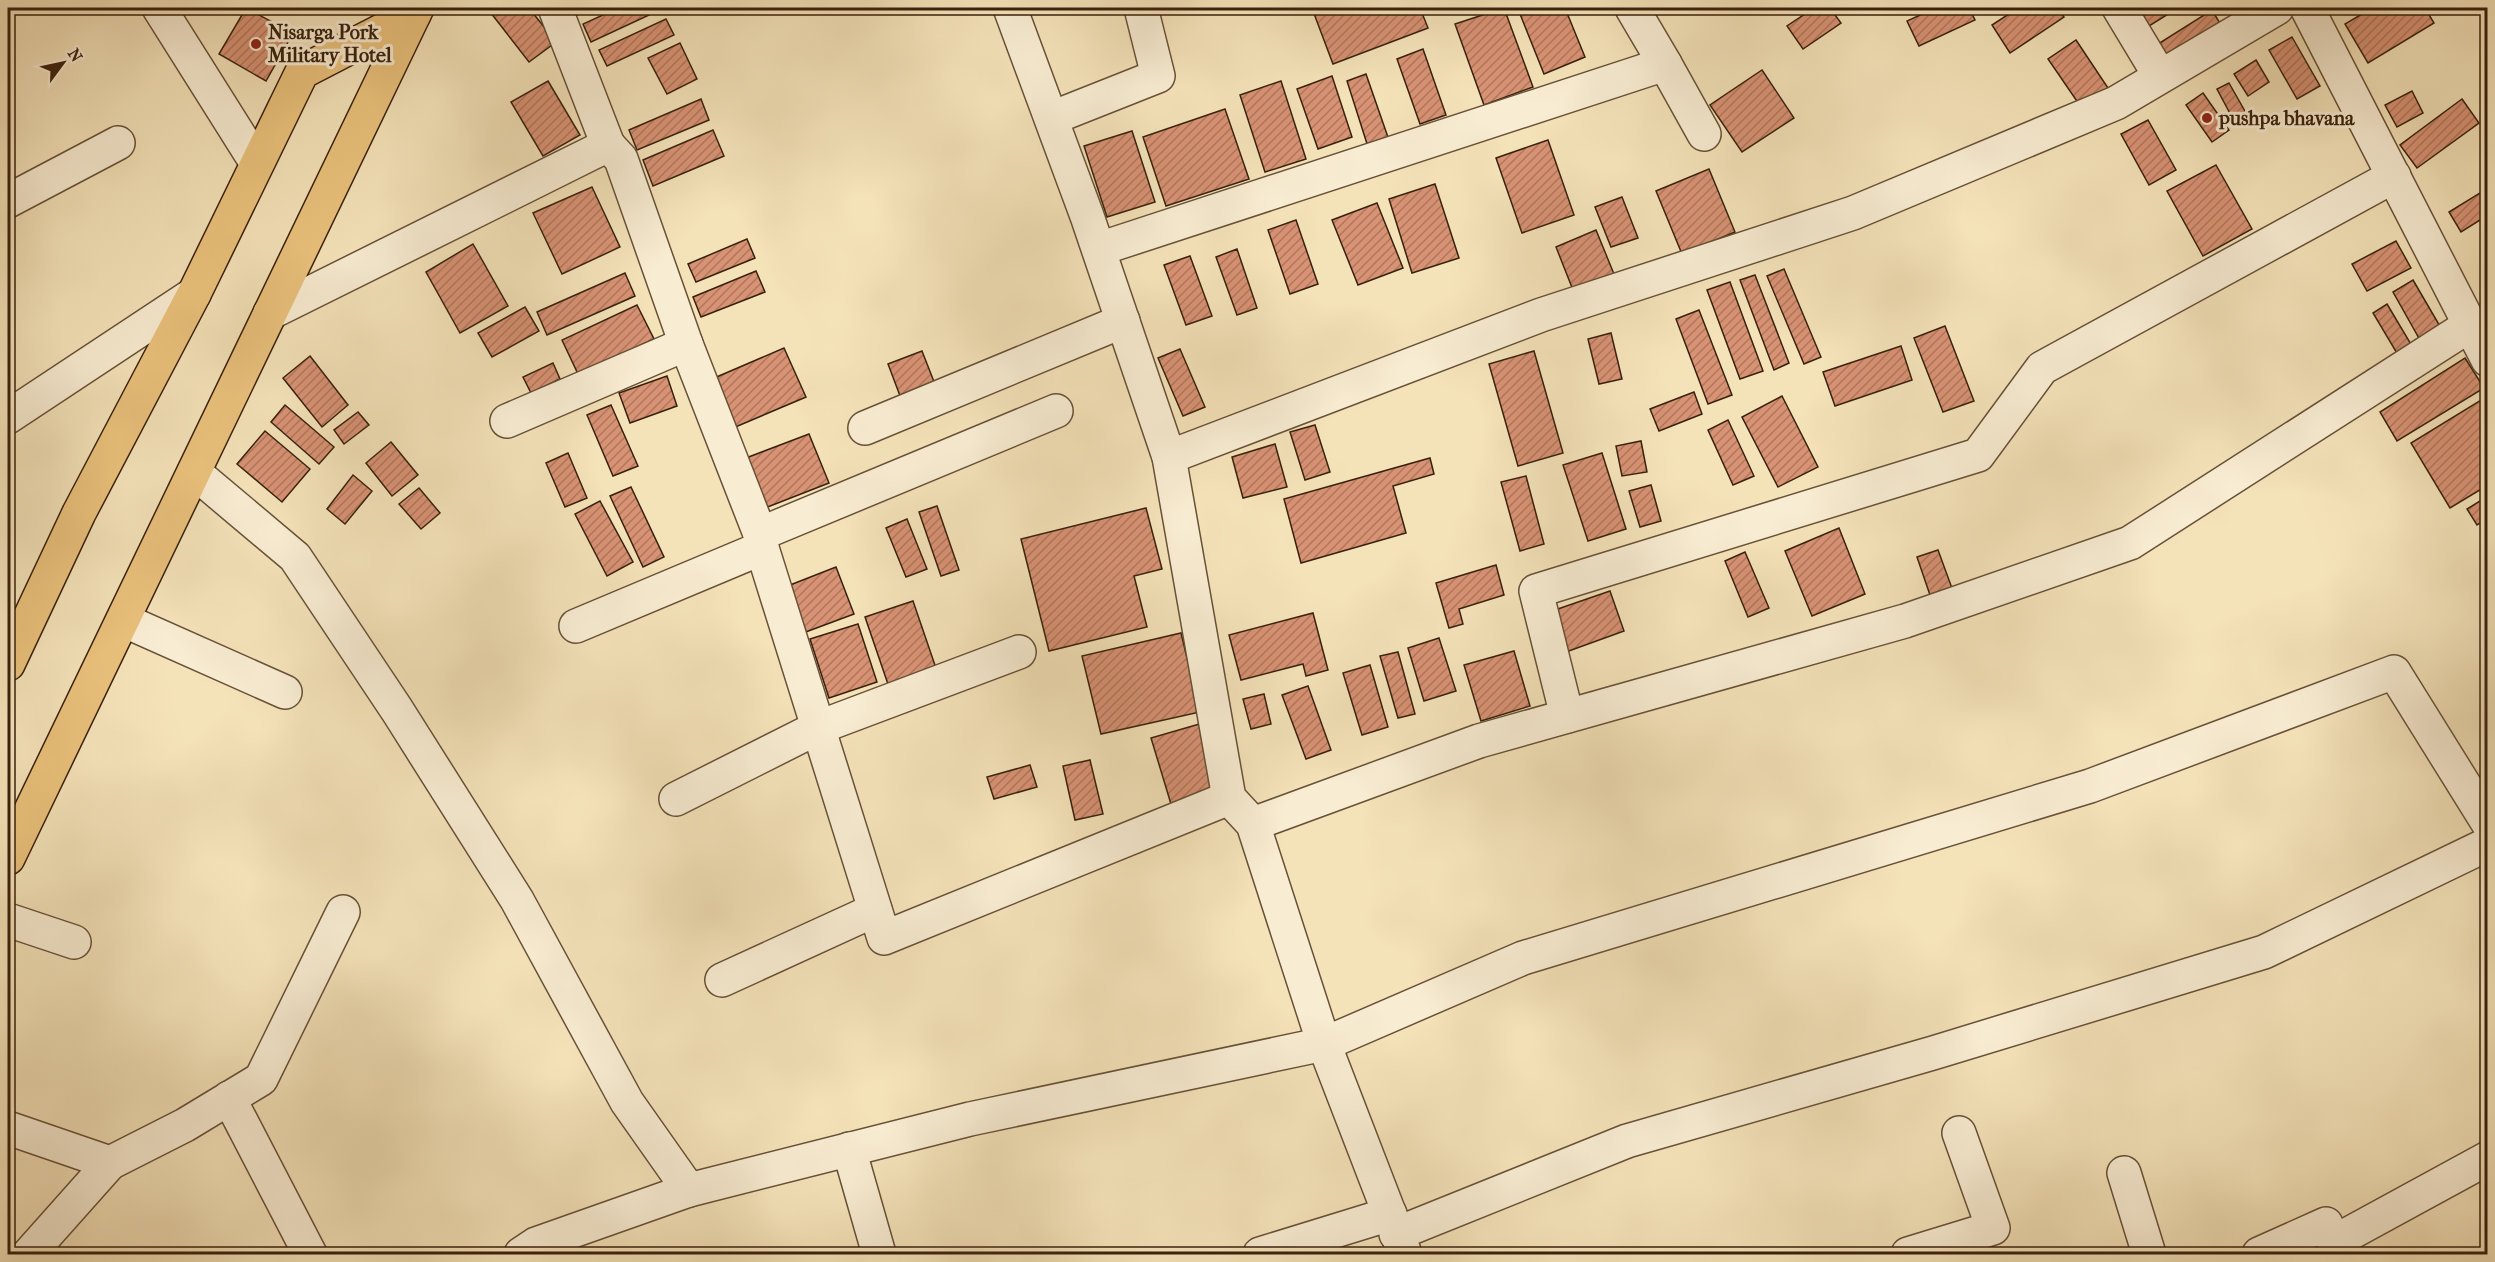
<svg xmlns="http://www.w3.org/2000/svg" width="2495" height="1262" viewBox="0 0 2495 1262" font-family="'IM FELL French Canon',serif">
	<defs>
		<pattern id="building-hatch" width="6" height="6" patternUnits="userSpaceOnUse" patternTransform="scale(1.5)"><rect width="6" height="6" fill="#d89274"/><path d="M-1 1l2-2M0 6l6-6M5 7l2-2" fill="none" stroke="#b0775e"/></pattern>
	</defs>
	<rect width="100%" height="100%" fill="#f4e2b9"/>
	<filter id="stains"><feTurbulence type="fractalNoise" baseFrequency=".00333" numOctaves="4"/><feColorMatrix values="0 0 0 0 .2 0 0 0 0 .09 0 0 0 0 .02 0 0 0 .5 -.17"/></filter>
	<radialGradient id="worn" r=".72"><stop offset=".6" stop-color="#630" stop-opacity="0"/><stop offset="1" stop-color="#630" stop-opacity=".3"/></radialGradient>
	<g fill="url(#building-hatch)" stroke="#38210c" stroke-width="1.5">
		<path d="M246,8L293,33L266,81L219,54Z"/>
		<path d="M487,8H529L556,42L529,62Z"/>
		<path d="M574,8H592L577,15Z"/>
		<path d="M618,8H662V9L591,42L583,24Z"/>
		<path d="M1322,8H1420L1428,28L1333,64L1313,11Z"/>
		<path d="M1504,8L1533,87L1484,105L1455,24Z"/>
		<path d="M1522,8H1565L1585,57L1544,74L1518,9Z"/>
		<path d="M1814,8H1830L1841,23L1803,49L1787,26Z"/>
		<path d="M1935,8H1969L1975,20L1919,46L1907,21Z"/>
		<path d="M2018,8H2058L2064,17L2010,53L1992,25Z"/>
		<path d="M2126,8H2178L2141,31Z"/>
		<path d="M2372,8H2425L2434,23L2368,63L2345,24Z"/>
		<path d="M2212,10L2224,30L2170,63L2158,44Z"/>
		<path d="M666,19L674,35L607,66L599,50Z"/>
		<path d="M2292,37L2320,86L2297,99L2269,50Z"/>
		<path d="M2076,40L2110,91L2083,110L2048,59Z"/>
		<path d="M680,43L697,79L667,94L648,58Z"/>
		<path d="M1423,49L1446,115L1420,124L1397,59Z"/>
		<path d="M2256,60L2269,82L2248,96L2234,74Z"/>
		<path d="M1762,70L1794,118L1742,152L1710,105Z"/>
		<path d="M1366,74L1390,143L1369,150L1347,81Z"/>
		<path d="M1332,76L1352,137L1318,149L1297,89Z"/>
		<path d="M548,81L580,135L543,156L511,102Z"/>
		<path d="M1281,81L1306,159L1265,172L1240,95Z"/>
		<path d="M2229,83L2246,113L2234,121L2217,89Z"/>
		<path d="M2412,91L2423,113L2397,127L2385,105Z"/>
		<path d="M2203,93L2229,130L2212,142L2186,105Z"/>
		<path d="M701,99L709,120L637,150L629,130Z"/>
		<path d="M2462,99L2479,123L2417,168L2400,145Z"/>
		<path d="M1225,109L1249,179L1166,206L1143,137Z"/>
		<path d="M2148,120L2176,170L2149,185L2121,134Z"/>
		<path d="M713,130L724,156L653,186L643,160Z"/>
		<path d="M1132,131L1155,202L1107,217L1084,146Z"/>
		<path d="M1548,140L1574,215L1522,233L1496,158Z"/>
		<path d="M2216,165L2252,229L2203,256L2167,191Z"/>
		<path d="M1709,169L1735,232L1682,254L1656,191Z"/>
		<path d="M1435,184L1459,258L1412,273L1389,199Z"/>
		<path d="M592,187L620,247L562,274L533,213Z"/>
		<path d="M2488,188V215L2461,232L2449,212Z"/>
		<path d="M1622,197L1638,238L1611,247L1595,207Z"/>
		<path d="M1377,203L1403,268L1358,285L1332,220Z"/>
		<path d="M1296,220L1318,284L1290,294L1268,230Z"/>
		<path d="M1596,230L1614,274L1573,290L1556,247Z"/>
		<path d="M747,239L755,258L696,282L688,264Z"/>
		<path d="M2396,241L2411,268L2367,291L2352,264Z"/>
		<path d="M473,244L508,306L460,333L426,272Z"/>
		<path d="M1237,249L1257,308L1237,315L1216,257Z"/>
		<path d="M1190,256L1212,316L1186,325L1164,265Z"/>
		<path d="M1784,269L1821,357L1804,364L1767,276Z"/>
		<path d="M756,271L765,292L701,317L693,297Z"/>
		<path d="M625,273L635,296L547,335L537,312Z"/>
		<path d="M1755,275L1789,363L1774,370L1740,280Z"/>
		<path d="M2413,280L2441,328L2420,340L2393,292Z"/>
		<path d="M1730,282L1763,371L1740,379L1707,290Z"/>
		<path d="M2387,304L2412,346L2398,355L2373,313Z"/>
		<path d="M637,305L654,339L578,374L562,340Z"/>
		<path d="M525,307L539,331L492,357L478,333Z"/>
		<path d="M1699,310L1732,395L1708,404L1676,319Z"/>
		<path d="M1945,326L1974,401L1943,412L1914,338Z"/>
		<path d="M1611,333L1622,379L1599,384L1588,339Z"/>
		<path d="M1901,346L1912,380L1835,406L1823,372Z"/>
		<path d="M784,348L806,397L733,428L712,379Z"/>
		<path d="M1180,349L1205,407L1183,416L1158,358Z"/>
		<path d="M922,351L940,397L905,409L888,364Z"/>
		<path d="M1534,351L1563,453L1518,466L1489,364Z"/>
		<path d="M310,356L348,405L322,427L283,378Z"/>
		<path d="M2465,358L2484,388L2397,441L2380,412Z"/>
		<path d="M553,363L560,379L531,393L523,377Z"/>
		<path d="M667,376L677,406L630,423L619,393Z"/>
		<path d="M1694,392L1702,414L1659,431L1650,409Z"/>
		<path d="M1782,396L1818,467L1778,487L1742,417Z"/>
		<path d="M2486,397L2488,485L2450,508L2411,443Z"/>
		<path d="M285,405L334,447L319,464L271,422Z"/>
		<path d="M611,405L638,466L613,476L587,415Z"/>
		<path d="M358,412L369,425L344,444L334,430Z"/>
		<path d="M1728,420L1754,476L1733,485L1708,430Z"/>
		<path d="M1315,425L1330,472L1305,480L1290,432Z"/>
		<path d="M265,431L310,469L282,502L237,464Z"/>
		<path d="M809,434L829,483L765,508L746,458Z"/>
		<path d="M1641,441L1647,472L1622,476L1616,446Z"/>
		<path d="M391,442L418,475L392,496L366,463Z"/>
		<path d="M1275,444L1287,487L1243,498L1232,457Z"/>
		<path d="M568,453L587,498L565,507L546,463Z"/>
		<path d="M1602,453L1626,529L1588,541L1563,465Z"/>
		<path d="M1430,458L1434,474L1393,486L1406,533L1301,563L1284,499Z"/>
		<path d="M353,475L372,491L345,524L327,509Z"/>
		<path d="M1526,476L1544,544L1520,551L1501,482Z"/>
		<path d="M1651,485L1661,521L1640,527L1629,491Z"/>
		<path d="M631,487L664,557L643,567L610,496Z"/>
		<path d="M419,488L440,513L421,529L399,504Z"/>
		<path d="M2488,496V518L2477,525L2467,509Z"/>
		<path d="M600,501L633,562L607,576L575,514Z"/>
		<path d="M937,506L959,570L941,576L919,512Z"/>
		<path d="M1146,508L1162,569L1134,576L1147,627L1049,651L1021,539Z"/>
		<path d="M907,519L927,569L906,577L886,528Z"/>
		<path d="M1839,528L1865,594L1812,616L1785,551Z"/>
		<path d="M1938,550L1953,591L1931,598L1917,557Z"/>
		<path d="M1745,552L1769,608L1748,617L1725,561Z"/>
		<path d="M1496,565L1504,595L1459,609L1463,624L1449,628L1436,583Z"/>
		<path d="M836,567L854,614L803,633L785,587Z"/>
		<path d="M1610,591L1624,631L1566,652L1552,611Z"/>
		<path d="M913,601L938,674L890,690L865,617Z"/>
		<path d="M1313,613L1328,670L1306,676L1303,664L1241,680L1229,635Z"/>
		<path d="M858,624L877,682L829,698L810,639Z"/>
		<path d="M1181,633L1200,712L1101,734L1082,656Z"/>
		<path d="M1439,638L1456,691L1424,701L1408,648Z"/>
		<path d="M1514,651L1530,706L1481,721L1464,665Z"/>
		<path d="M1398,652L1415,714L1398,718L1380,656Z"/>
		<path d="M1370,665L1388,727L1362,735L1343,673Z"/>
		<path d="M1308,686L1331,750L1306,759L1282,695Z"/>
		<path d="M1264,694L1271,724L1251,729L1243,699Z"/>
		<path d="M1203,723L1222,789L1171,804L1151,738Z"/>
		<path d="M1090,760L1103,814L1075,820L1063,766Z"/>
		<path d="M1030,765L1037,787L994,799L987,777Z"/>
	</g>
	<g fill="none" stroke-linecap="round" stroke-linejoin="round">
		<g stroke="#675137" stroke-width="36">
			<g id="minor">
				<path d="M159,8L256,162"/>
				<path d="M1010,8L1087,216L1169,457L1229,798L1253,824L1324,1044L1405,1254"/>
				<path d="M2119,8L2160,76"/>
				<path d="M2307,8L2488,360"/>
				<path d="M1665,64L1704,134"/>
				<path d="M1052,118L1158,76L1141,8"/>
				<path d="M8,201L118,143"/>
				<path d="M1099,249L1665,64L1632,8"/>
				<path d="M270,313L608,145L555,8"/>
				<path d="M8,417L194,294"/>
				<path d="M507,421L686,344"/>
				<path d="M865,428L1123,321"/>
				<path d="M1169,457L1541,315L1853,213L2116,103L2277,8"/>
				<path d="M194,472L295,557L397,710L517,900L627,1102L689,1190L536,1244L521,1254"/>
				<path d="M760,534L1056,411"/>
				<path d="M762,548L884,938L1229,798"/>
				<path d="M123,620L285,692"/>
				<path d="M576,626L762,548L760,534L686,344L621,159L608,145"/>
				<path d="M1567,716L1536,591L1978,455L2042,368L2394,176"/>
				<path d="M676,799L817,728L1019,652"/>
				<path d="M1253,824L1479,741L1905,621L2130,543L2470,325"/>
				<path d="M8,920L74,942"/>
				<path d="M722,980L875,910"/>
				<path d="M229,1098L310,1254"/>
				<path d="M8,1128L110,1163L185,1125L261,1079L343,912"/>
				<path d="M849,1149L879,1254"/>
				<path d="M2124,1173L2149,1254"/>
				<path d="M689,1190L970,1119L1324,1044L1523,958L2090,786L2394,672L2488,823"/>
				<path d="M1396,1234L1627,1141L1933,1053L2264,952L2488,844"/>
				<path d="M2334,1242L2488,1158"/>
				<path d="M29,1254L110,1163"/>
				<path d="M1260,1254L1390,1214"/>
				<path d="M1908,1254L1993,1228L1959,1133"/>
				<path d="M2259,1254L2326,1224L2339,1253"/>
			</g>
		</g>
		<g stroke="#38210c" stroke-width="36">
			<g id="major">
				<path d="M8,664L79,513L194,294L302,72L414,14"/>
				<path d="M8,858L417,8"/>
			</g>
		</g>
		<use href="#minor" stroke="#f8ecd2" stroke-width="33"/>
		<use href="#major" stroke="#eac17c" stroke-width="33"/>
	</g>
	<g fill="#8f2418" stroke="#f8ecd2" stroke-width="2">
		<circle cx="256" cy="44" r="6"/>
		<circle cx="2207" cy="118" r="6"/>
	</g>
	<g text-anchor="middle" stroke-width="6" stroke-linejoin="round" paint-order="stroke">
		<g font-size="20" font-weight="bold" fill="#38210c" stroke="#f8ecd2" text-anchor="start">
			<text x="268" y="39">Nisarga Pork<tspan x="268" dy="23">Military Hotel</tspan></text>
			<text x="2219" y="125">pushpa bhavana</text>
		</g>
	</g>
	<rect width="2495" height="1262" fill="none" stroke="#f4e2b9" stroke-width="30"/>
	<rect x="9" y="9" width="2477" height="1244" fill="none" stroke="#38210c" stroke-width="3"/>
	<rect x="15" y="15" width="2465" height="1232" fill="none" stroke="#38210c" stroke-width="1.5"/>
	<g transform="translate(63 63) rotate(57)" stroke="#f8ecd2" stroke-width="4.5" paint-order="stroke">
	<path d="M0-4.5L10 22L0 15L-10 22Z" fill="#38210c"/>
	<text y="-9" font-size="16" font-weight="bold" text-anchor="middle" fill="#38210c">N</text>
	</g>
	<rect width="100%" height="100%" filter="url(#stains)"/>
	<rect width="100%" height="100%" fill="url(#worn)"/>
</svg>
